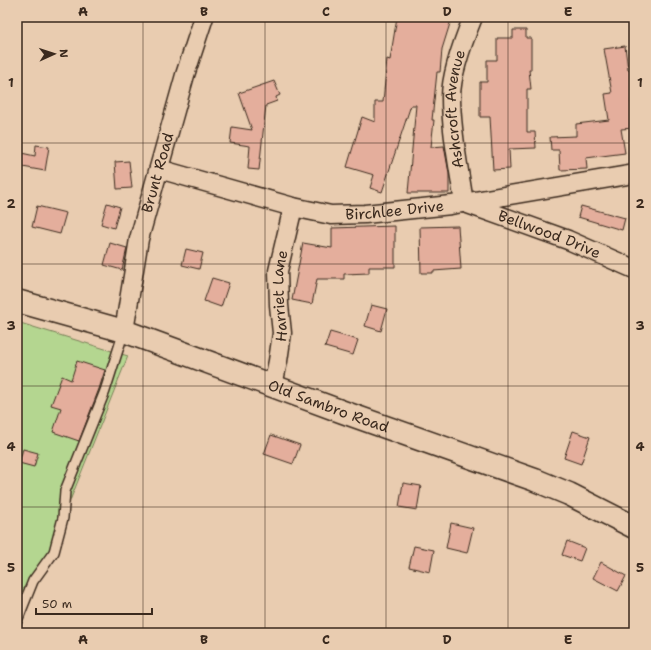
<svg xmlns="http://www.w3.org/2000/svg" width="651" height="650" viewBox="0 0 651 650" font-family="'Shantell Sans',sans-serif">
	<rect width="100%" height="100%" fill="#e9ccb0"/>
	<filter id="ink" filterUnits="userSpaceOnUse"><feTurbulence type="fractalNoise" baseFrequency=".025" numOctaves="2"/><feDisplacementMap in="SourceGraphic" scale="8" xChannelSelector="R" yChannelSelector="G"/><feConvolveMatrix kernelMatrix="1 2 1 2 8 2 1 2 1" color-interpolation-filters="sRGB"/></filter>
	<g filter="url(#ink)">
		<path fill="#b4d690" stroke="#788057" d="M17,322L128,356L17,633Z"/>
		<g fill="#e4ae9c" stroke="#3b2a1e">
			<path d="M397,17H452L442,49L440,72H437L432,120H434L431,147L444,146L449,173V193H408L416,105H411L382,192L370,188L374,175L347,167L362,117L375,122V102H383L387,59L390,60Z"/>
			<path d="M513,30H526V38H531V70H529L531,89H527V132H535L536,148L509,149L510,169L493,170L490,117H480V82H487V60H497V38H513Z"/>
			<path d="M625,46L628,70L634,69V100H631L634,128L621,129L625,153L586,158L587,169L560,170L559,150H551L550,137L576,136V124L609,120L605,94L612,93L604,49Z"/>
			<path d="M274,81L280,95L276,97L277,101L266,105L259,170L248,169L250,146L230,143L232,127L252,130L239,93Z"/>
			<path d="M36,145L49,147L45,171L17,166V152L35,156Z"/>
			<path d="M129,161L132,188L117,189L115,162Z"/>
			<path d="M107,203L120,207L114,228L101,224Z"/>
			<path d="M37,206L66,213L60,234L32,227Z"/>
			<path d="M581,206L625,218L622,230L578,217Z"/>
			<path d="M395,226V267H369V273L344,274V279H317L312,304L292,300L303,243L332,248V228Z"/>
			<path d="M458,226L461,269L433,271V273H421L420,227Z"/>
			<path d="M110,243L127,248L122,270L104,265Z"/>
			<path d="M186,249L203,253L199,269L182,265Z"/>
			<path d="M212,278L229,283L221,307L204,301Z"/>
			<path d="M371,305L387,309L381,331L365,326Z"/>
			<path d="M330,332L358,340L353,355L325,347Z"/>
			<path d="M77,361L105,370L99,389L79,441L53,432L61,408L51,405L62,376L71,380Z"/>
			<path d="M573,431L590,437L581,464L564,458Z"/>
			<path d="M271,435L300,445L293,464L264,454Z"/>
			<path d="M23,449L38,453L34,467L19,463Z"/>
			<path d="M403,483L421,486L417,510L399,507Z"/>
			<path d="M451,523L473,528L467,553L446,548Z"/>
			<path d="M567,541L585,548L580,561L562,555Z"/>
			<path d="M414,546L434,550L430,572L409,567Z"/>
			<path d="M601,562L626,576L618,591L593,578Z"/>
		</g>
		<g fill="none" stroke-linecap="round" stroke-linejoin="round">
			<g stroke="#3b2a1e" stroke-width="12">
				<path id="lane" d="M17,621L33,581L54,552L63,518L65,491L105,391L124,331"/>
			</g>
			<g stroke="#3b2a1e" stroke-width="21">
				<g id="street">
					<path id="s1" d="M159,169L293,207L331,215L365,214L451,205L634,174"/>
					<path id="s2" d="M464,203C459,168 451,132 451,97C451,73 464,39 473,17"/>
					<path id="s3" d="M465,203L568,240L634,269"/>
					<path id="s4" d="M124,331L139,239L185,75L204,17"/>
					<path id="s5" d="M273,386L278,361L282,333L279,305L278,271L293,207"/>
				</g>
			</g>
			<g stroke="#3b2a1e" stroke-width="25">
				<g id="secondary">
					<path id="s6" d="M17,301L124,331L343,412L535,480L569,494L634,527"/>
				</g>
			</g>
			<use href="#lane" stroke="#e9ccb0" stroke-width="9"/>
			<use href="#street" stroke="#e9ccb0" stroke-width="18"/>
			<use href="#secondary" stroke="#e9ccb0" stroke-width="22"/>
		</g>
	</g>
	<path fill="none" stroke="#3b2a1e" stroke-width="1" stroke-opacity="0.55" d="M143,17V633M265,17V633M386,17V633M508,17V633M17,143H634M17,264H634M17,386H634M17,507H634"/>
	<g text-anchor="middle" stroke-width="3" stroke-linejoin="round" paint-order="stroke">
		<g font-size="15" fill="#3b2a1e" stroke="#e9ccb0">
			<text dy="5" stroke="none"><textPath href="#s2" startOffset="95">Ashcroft Avenue</textPath></text>
			<text dy="5" stroke="none"><textPath href="#s4" startOffset="162">Brunt Road</textPath></text>
			<text dy="5" stroke="none"><textPath href="#s1" startOffset="242">Birchlee Drive</textPath></text>
			<text dy="5" stroke="none"><textPath href="#s3" startOffset="90">Bellwood Drive</textPath></text>
			<text dy="5" stroke="none"><textPath href="#s5" startOffset="91">Harriet Lane</textPath></text>
			<text dy="5" stroke="none"><textPath href="#s6" startOffset="329">Old Sambro Road</textPath></text>
		</g>
	</g>
	<rect width="651" height="650" fill="none" stroke="#e9ccb0" stroke-width="44"/>
	<g transform="translate(54 54) rotate(87)" stroke="#e9ccb0" stroke-width="3" paint-order="stroke">
	<path d="M0-3L7 15L0 10L-7 15Z" fill="#3b2a1e"/>
	<text y="-6" font-size="11" font-weight="bold" text-anchor="middle" fill="#3b2a1e">N</text>
	</g>
	<path d="M36 608v6h116v-6" fill="none" stroke="#3b2a1e" stroke-width="2"/>
	<text x="42" y="608" font-size="12" fill="#3b2a1e" stroke="#e9ccb0" stroke-width="3" paint-order="stroke">50 m</text>
	<rect x="22" y="22" width="607" height="606" fill="none" stroke="#3b2a1e" stroke-width="1.5"/>
	<g font-size="13" text-anchor="middle" font-weight="bold" fill="#3b2a1e">
		<text x="83" y="16">A</text>
		<text x="204" y="16">B</text>
		<text x="326" y="16">C</text>
		<text x="447" y="16">D</text>
		<text x="568" y="16">E</text>
		<text x="11" y="87">1</text>
		<text x="640" y="87">1</text>
		<text x="11" y="208">2</text>
		<text x="640" y="208">2</text>
		<text x="11" y="330">3</text>
		<text x="640" y="330">3</text>
		<text x="11" y="451">4</text>
		<text x="640" y="451">4</text>
		<text x="11" y="572">5</text>
		<text x="640" y="572">5</text>
		<text x="83" y="644">A</text>
		<text x="204" y="644">B</text>
		<text x="326" y="644">C</text>
		<text x="447" y="644">D</text>
		<text x="568" y="644">E</text>
	</g>
</svg>
